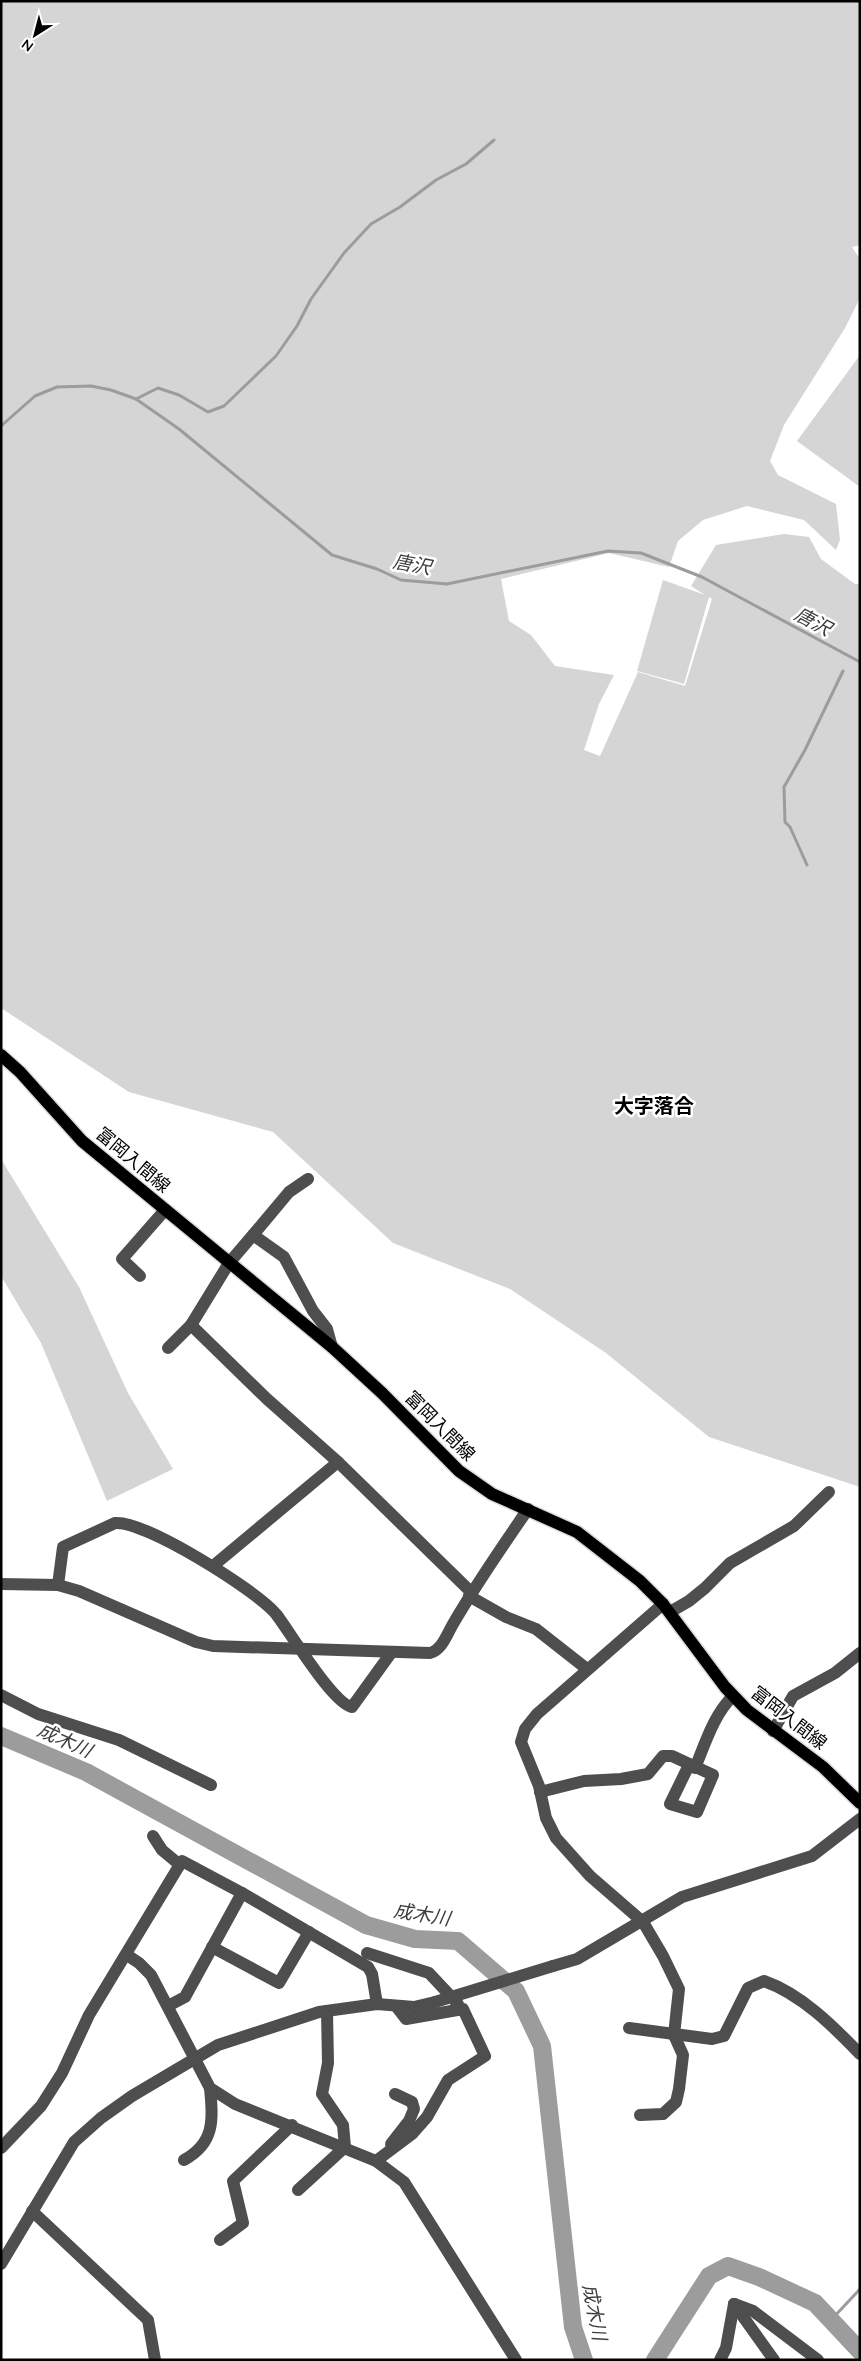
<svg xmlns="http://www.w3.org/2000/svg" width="861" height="2361" viewBox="0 0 861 2361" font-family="Quicksand,'Noto Sans JP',sans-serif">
	<rect width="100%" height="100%" fill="#fff"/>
	<g fill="#d5d5d5">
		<path d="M1,1H860V245L852,247L860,259V298L845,328L784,425L770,461L778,475L836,504L840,540L836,550L804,520L747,506L703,520L678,541L669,567L609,553L501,579L509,621L531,635L555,666L614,675L599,704L584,750L600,756L638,672L685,686L712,599L709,597L684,684L637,671L663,580L705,595L691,586L716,545L784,534L809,537L821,559L855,584H860V1487L709,1437L606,1353L510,1289L393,1243L273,1132L129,1092L1,1008Z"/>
		<path d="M860,355V487L797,441Z"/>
		<path d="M1,1159L79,1287L128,1393L173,1469L107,1501L41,1343L1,1276Z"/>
	</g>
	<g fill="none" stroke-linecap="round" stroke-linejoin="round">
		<g stroke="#9c9c9c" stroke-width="3">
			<path d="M136,399L158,388L179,395L208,412L224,406L276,356L297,326L311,299L344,253L371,224L400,207L436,180L466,164L494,140"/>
			<path d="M1,426L35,396L57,387L91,386L111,390L136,399L179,429L332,555L377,569L401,580L447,584L608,551L641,553L702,577L860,662"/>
			<path d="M807,865L790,827L785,822L784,787L805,750L843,671"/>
			<path d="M831,2320L860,2289"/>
		</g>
		<g stroke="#9c9c9c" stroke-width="18">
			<path d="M1,1736L86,1772L366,1925L415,1939L458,1941L516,1991L542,2046L573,2327L584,2360"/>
			<path d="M655,2360L709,2276L728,2266L759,2277L815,2303L860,2351"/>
		</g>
		<g stroke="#dbdbdb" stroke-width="15">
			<path id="major" d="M1,1055L20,1072L82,1141L332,1347L382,1393L459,1471L492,1494L577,1532L640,1581L663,1604L725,1687L747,1710L823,1767L860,1803"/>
		</g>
		<g stroke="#4e4e4e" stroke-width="12">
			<path d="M253,1235L284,1257L313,1311L327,1329L332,1347"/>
			<path d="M140,1276L122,1259L165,1210"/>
			<path d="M191,1325L267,1399L338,1462L471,1592"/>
			<path d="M168,1348L191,1325L229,1263L253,1235L289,1192L308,1179"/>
			<path d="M213,1566L338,1462"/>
			<path d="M1,1584L58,1585L79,1591L196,1642L213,1646L430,1653C442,1650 447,1634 453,1624C476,1584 502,1547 528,1509"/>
			<path d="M58,1585L63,1547L115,1523C144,1520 256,1590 276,1614C290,1632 333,1704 352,1707L391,1653"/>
			<path d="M469,1596L506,1617L536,1629L587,1669"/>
			<path d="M670,1612L689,1601L705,1588L730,1563L794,1526L829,1492"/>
			<path d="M1,1695L38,1714L119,1740L211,1785"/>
			<path d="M773,1731L793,1696L835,1673L860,1653"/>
			<path d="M695,1768C705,1744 714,1714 733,1696"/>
			<path d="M540,1792L584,1781L621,1779L648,1774L663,1756H672L713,1775L697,1812L670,1804L689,1765"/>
			<path d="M153,1836L162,1850L180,1865"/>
			<path d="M212,1947L279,1983L309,1932"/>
			<path d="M367,1953L429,1973L458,2004"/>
			<path d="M127,1955L139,1963L151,1975L210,2088L235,2104L376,2161L404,2182L516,2360"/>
			<path d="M553,1966L577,1959L682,1897L812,1856L860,1819"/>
			<path d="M168,2006L185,1997L242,1893"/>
			<path d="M629,2028L712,2039L724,2036L748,1988L764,1981C801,1994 833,2026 860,2054"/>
			<path d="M640,2115L663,2114L676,2102L679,2089L683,2055L674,2035L679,1989L663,1956L643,1922L590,1876L556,1838L546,1818L539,1786L521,1742L525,1729L537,1714L663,1604"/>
			<path d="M391,2144L409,2121L414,2109L412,2102L395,2094"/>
			<path d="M1,2148L41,2106L62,2073L89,2015L182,1861L242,1893L368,1967L372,1974L377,2004"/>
			<path d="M184,2160C215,2143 213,2120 210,2088"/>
			<path d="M376,2161L412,2134L427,2117L448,2080L485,2056L463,2009L406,2019L396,2006"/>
			<path d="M298,2190L345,2147L343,2125L322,2094L328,2063L327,2011"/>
			<path d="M32,2211L148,2320L155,2360"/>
			<path d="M220,2240L243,2223L233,2181L292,2125"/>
			<path d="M1,2264L74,2142L101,2118L132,2096L218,2045L319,2012L377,2004L414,2007L435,2002"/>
			<path d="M734,2304L753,2311L818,2360"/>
			<path d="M734,2304L774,2360"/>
			<path d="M720,2360L726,2348L734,2304"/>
		</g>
		<use href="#major" stroke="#000" stroke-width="12"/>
		<path stroke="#4e4e4e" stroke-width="12" d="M435,2002L553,1966"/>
	</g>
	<g text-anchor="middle" stroke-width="5" stroke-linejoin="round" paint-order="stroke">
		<g font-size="18" fill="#000" stroke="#fff">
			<text transform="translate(133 1160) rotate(40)" y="6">富岡入間線</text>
			<text transform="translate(440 1426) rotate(45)" y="6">富岡入間線</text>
			<text transform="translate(789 1718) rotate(38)" y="6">富岡入間線</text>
		</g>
		<g font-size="19" font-style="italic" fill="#3d3d3d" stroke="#fff">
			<text transform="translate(412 564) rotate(11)" y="7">唐沢</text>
			<text transform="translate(813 621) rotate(28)" y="7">唐沢</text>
			<text transform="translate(65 1740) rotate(24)" y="7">成木川</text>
			<text transform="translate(422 1914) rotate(9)" y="7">成木川</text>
			<text transform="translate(595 2312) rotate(79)" y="7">成木川</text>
		</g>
		<g font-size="20" font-weight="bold" fill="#000" stroke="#fff">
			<text x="654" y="1113">大字落合</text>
		</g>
	</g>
	<rect width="861" height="2361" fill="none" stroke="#000000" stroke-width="5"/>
	<g transform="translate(35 35) rotate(216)" stroke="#ffffff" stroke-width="4" paint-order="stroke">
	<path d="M0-4L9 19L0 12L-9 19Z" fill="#000000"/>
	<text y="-8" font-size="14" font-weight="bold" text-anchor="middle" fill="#000000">N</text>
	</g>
</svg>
